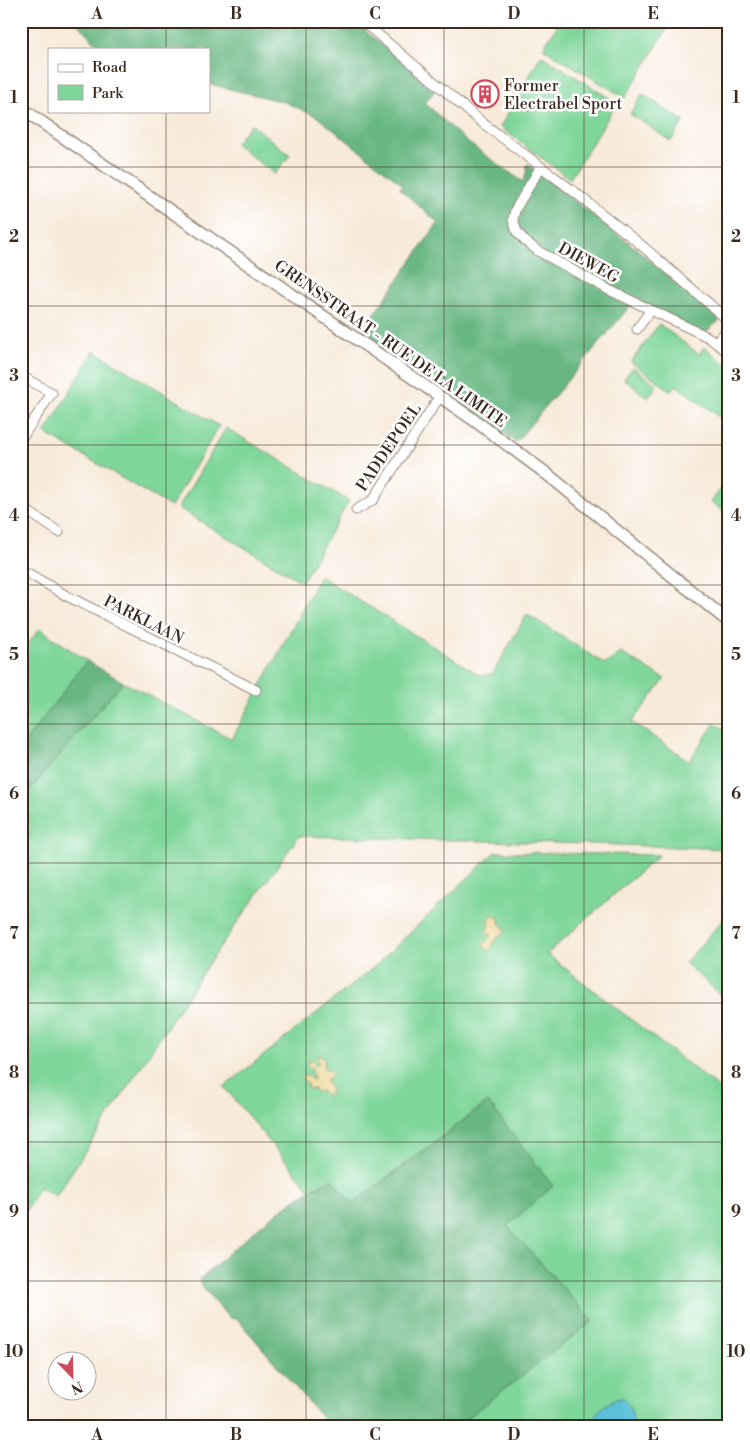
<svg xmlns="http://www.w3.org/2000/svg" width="750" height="1448" viewBox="0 0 750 1448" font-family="'Libre Bodoni',serif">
	<rect width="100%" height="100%" fill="#fff"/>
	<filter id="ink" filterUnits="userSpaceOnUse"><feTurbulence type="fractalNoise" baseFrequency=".02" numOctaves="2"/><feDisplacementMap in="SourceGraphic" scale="10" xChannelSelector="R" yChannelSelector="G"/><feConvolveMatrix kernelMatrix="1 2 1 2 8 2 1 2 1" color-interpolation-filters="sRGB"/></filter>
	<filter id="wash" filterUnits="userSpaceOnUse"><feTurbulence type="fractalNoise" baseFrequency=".0096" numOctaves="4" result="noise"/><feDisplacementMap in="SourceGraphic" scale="20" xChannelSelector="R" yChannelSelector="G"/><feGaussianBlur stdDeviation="1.12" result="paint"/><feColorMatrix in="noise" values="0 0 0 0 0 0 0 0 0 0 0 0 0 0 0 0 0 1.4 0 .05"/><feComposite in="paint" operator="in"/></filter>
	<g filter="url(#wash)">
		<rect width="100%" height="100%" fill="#f7ead9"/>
		<g fill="#7fd69a" stroke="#5d805c">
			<path d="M560,21H672L625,98L543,48Z"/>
			<path d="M541,55L617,103L570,179L500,127Z"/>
			<path d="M642,94L684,121L671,141L630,114Z"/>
			<path d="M251,124L290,155L275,174L235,144Z"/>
			<path d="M659,324L699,354L704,347L729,366V424L676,385L671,391L631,362Z"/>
			<path d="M94,351L219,426L171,507L45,433Z"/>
			<path d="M633,367L657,385L648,398L624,379Z"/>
			<path d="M226,428L349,501L302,582L178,508Z"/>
			<path d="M726,482L729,485V515L711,502Z"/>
			<path d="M320,576L481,676L493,673L527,614L605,664L621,653L665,679L632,722L689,761L715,723L729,733V849C585,843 442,840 299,836L215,954L56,1196L39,1187L21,1220V800L123,682L232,739Z"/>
			<path d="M40,629L87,661L21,747V652Z"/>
			<path d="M495,852L659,855L547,954L729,1096V1427H455L592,1321L507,1226L552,1186L488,1102L352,1204L332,1179L310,1190L224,1087L374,967Z"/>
			<path d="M729,913V1002L685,963Z"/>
		</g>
		<g fill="#67b782" stroke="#517050">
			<path d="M75,21H355L370,35L436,89L425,103L467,142L523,182L526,174L527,164L637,249L720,320L701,336L631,305L516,442L361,333L438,223L400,189L402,184L316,116L284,102L209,84V49H102Z"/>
			<path d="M87,661L123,682L21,800V747Z"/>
			<path d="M488,1102L553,1186L507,1226L593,1321L455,1427H330L238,1320L228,1317L200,1284L201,1278C243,1241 281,1203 332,1179L353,1204Z"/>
		</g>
		<g fill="#eeda9e" stroke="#94825e">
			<path d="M491,916L498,917L499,924L503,926L505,931L504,933L498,936L497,940L493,942L491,949L488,950L483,945L492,934L490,932L486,934L485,932L490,926L489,918Z"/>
			<path d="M319,1055L325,1058L323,1068L329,1070L332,1073L331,1077L327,1079L326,1082L331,1090L329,1095L325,1094L322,1091L317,1092L314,1089H308L307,1083L302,1079L304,1075L309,1076L311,1080L315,1079L312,1073V1069L307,1065L309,1060H313L315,1066L319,1064L317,1058Z"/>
		</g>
		<path fill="#5bc2d9" stroke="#4b767c" d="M620,1398H623C631,1406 634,1415 632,1427H591C595,1411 605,1403 620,1398Z"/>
	</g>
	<g filter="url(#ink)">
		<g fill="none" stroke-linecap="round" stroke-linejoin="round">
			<g stroke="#998a7c" stroke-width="11">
				<g id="minor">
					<path d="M362,21L484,124L572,190L640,244L729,321"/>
					<path d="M540,168L515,210L513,220L517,232L525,241L538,251L609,290L708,337L729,353"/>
					<path d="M637,329L651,310"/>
					<path d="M716,343L729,327"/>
					<path d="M21,376L52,393L21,439"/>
					<path d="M21,507L59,532"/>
					<path d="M356,510L373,500L440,396"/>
					<path d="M21,569L65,595L256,690"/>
				</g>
			</g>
			<g stroke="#998a7c" stroke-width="14">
				<path id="tertiary" d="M21,108L474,420L547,474L729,622"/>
			</g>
			<use href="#minor" stroke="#fff" stroke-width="9"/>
			<use href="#tertiary" stroke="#fff" stroke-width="11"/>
		</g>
	</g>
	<path fill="none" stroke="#3b2a1e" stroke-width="1" stroke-opacity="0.55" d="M166,21V49M306,21V1427M444,21V1427M584,21V1427M166,111V1427M21,167H729M21,306H729M21,445H729M21,585H729M21,724H729M21,863H729M21,1003H729M21,1142H729M21,1281H729"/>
	<defs>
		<g id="building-ring" transform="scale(1.4375)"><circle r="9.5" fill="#fff" stroke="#d1495b" stroke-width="1.5"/><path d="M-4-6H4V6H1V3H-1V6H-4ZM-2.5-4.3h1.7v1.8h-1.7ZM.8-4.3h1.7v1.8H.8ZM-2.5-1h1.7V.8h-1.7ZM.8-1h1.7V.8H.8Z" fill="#d1495b"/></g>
	</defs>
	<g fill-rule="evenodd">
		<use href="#building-ring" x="485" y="94"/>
	</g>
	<g text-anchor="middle" stroke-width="5" stroke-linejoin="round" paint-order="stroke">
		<g font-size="16" fill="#3b2a1e" stroke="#fff" text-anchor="start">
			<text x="504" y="91">Former<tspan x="504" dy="18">Electrabel Sport</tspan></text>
		</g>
		<g font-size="16" fill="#3b2a1e" stroke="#fff">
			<text transform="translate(589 262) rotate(29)" y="6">DIEWEG</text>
			<text transform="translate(391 343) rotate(35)" y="6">GRENSSTRAAT - RUE DE LA LIMITE</text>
			<text transform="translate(388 447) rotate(-56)" y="6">PADDEPOEL</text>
			<text transform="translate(144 619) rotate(27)" y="6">PARKLAAN</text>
		</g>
	</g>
	<rect width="750" height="1448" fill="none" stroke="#fff" stroke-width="55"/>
	<rect x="48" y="48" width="162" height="65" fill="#ffffff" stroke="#b1aaa5"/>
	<rect x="58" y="64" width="25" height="8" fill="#ffffff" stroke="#b1aaa5"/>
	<text x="92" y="72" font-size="15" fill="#3b2a1e">Road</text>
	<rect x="58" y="85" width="25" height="15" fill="#7fd69a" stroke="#b1aaa5"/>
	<text x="92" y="98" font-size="15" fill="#3b2a1e">Park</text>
	<g transform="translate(72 1376) rotate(157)"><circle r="24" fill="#ffffff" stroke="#b1aaa5"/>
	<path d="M0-4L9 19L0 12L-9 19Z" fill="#d1495b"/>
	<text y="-8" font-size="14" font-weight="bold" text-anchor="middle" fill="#3b2a1e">N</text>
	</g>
	<rect x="28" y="28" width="694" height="1392" fill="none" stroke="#3b2a1e" stroke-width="2"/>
	<g font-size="16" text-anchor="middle" font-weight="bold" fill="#3b2a1e">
		<text x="97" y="19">A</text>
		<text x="236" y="19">B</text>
		<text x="375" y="19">C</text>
		<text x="514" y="19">D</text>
		<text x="653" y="19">E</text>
		<text x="14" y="103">1</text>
		<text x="736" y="103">1</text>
		<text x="14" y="242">2</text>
		<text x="736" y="242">2</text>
		<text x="14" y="381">3</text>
		<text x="736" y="381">3</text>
		<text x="14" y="521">4</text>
		<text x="736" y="521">4</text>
		<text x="14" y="660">5</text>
		<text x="736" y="660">5</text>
		<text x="14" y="799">6</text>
		<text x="736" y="799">6</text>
		<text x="14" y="939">7</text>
		<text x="736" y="939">7</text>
		<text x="14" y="1078">8</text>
		<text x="736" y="1078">8</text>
		<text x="14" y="1217">9</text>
		<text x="736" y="1217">9</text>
		<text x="14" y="1357">10</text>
		<text x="736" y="1357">10</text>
		<text x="97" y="1440">A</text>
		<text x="236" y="1440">B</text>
		<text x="375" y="1440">C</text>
		<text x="514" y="1440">D</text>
		<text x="653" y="1440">E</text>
	</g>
</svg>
